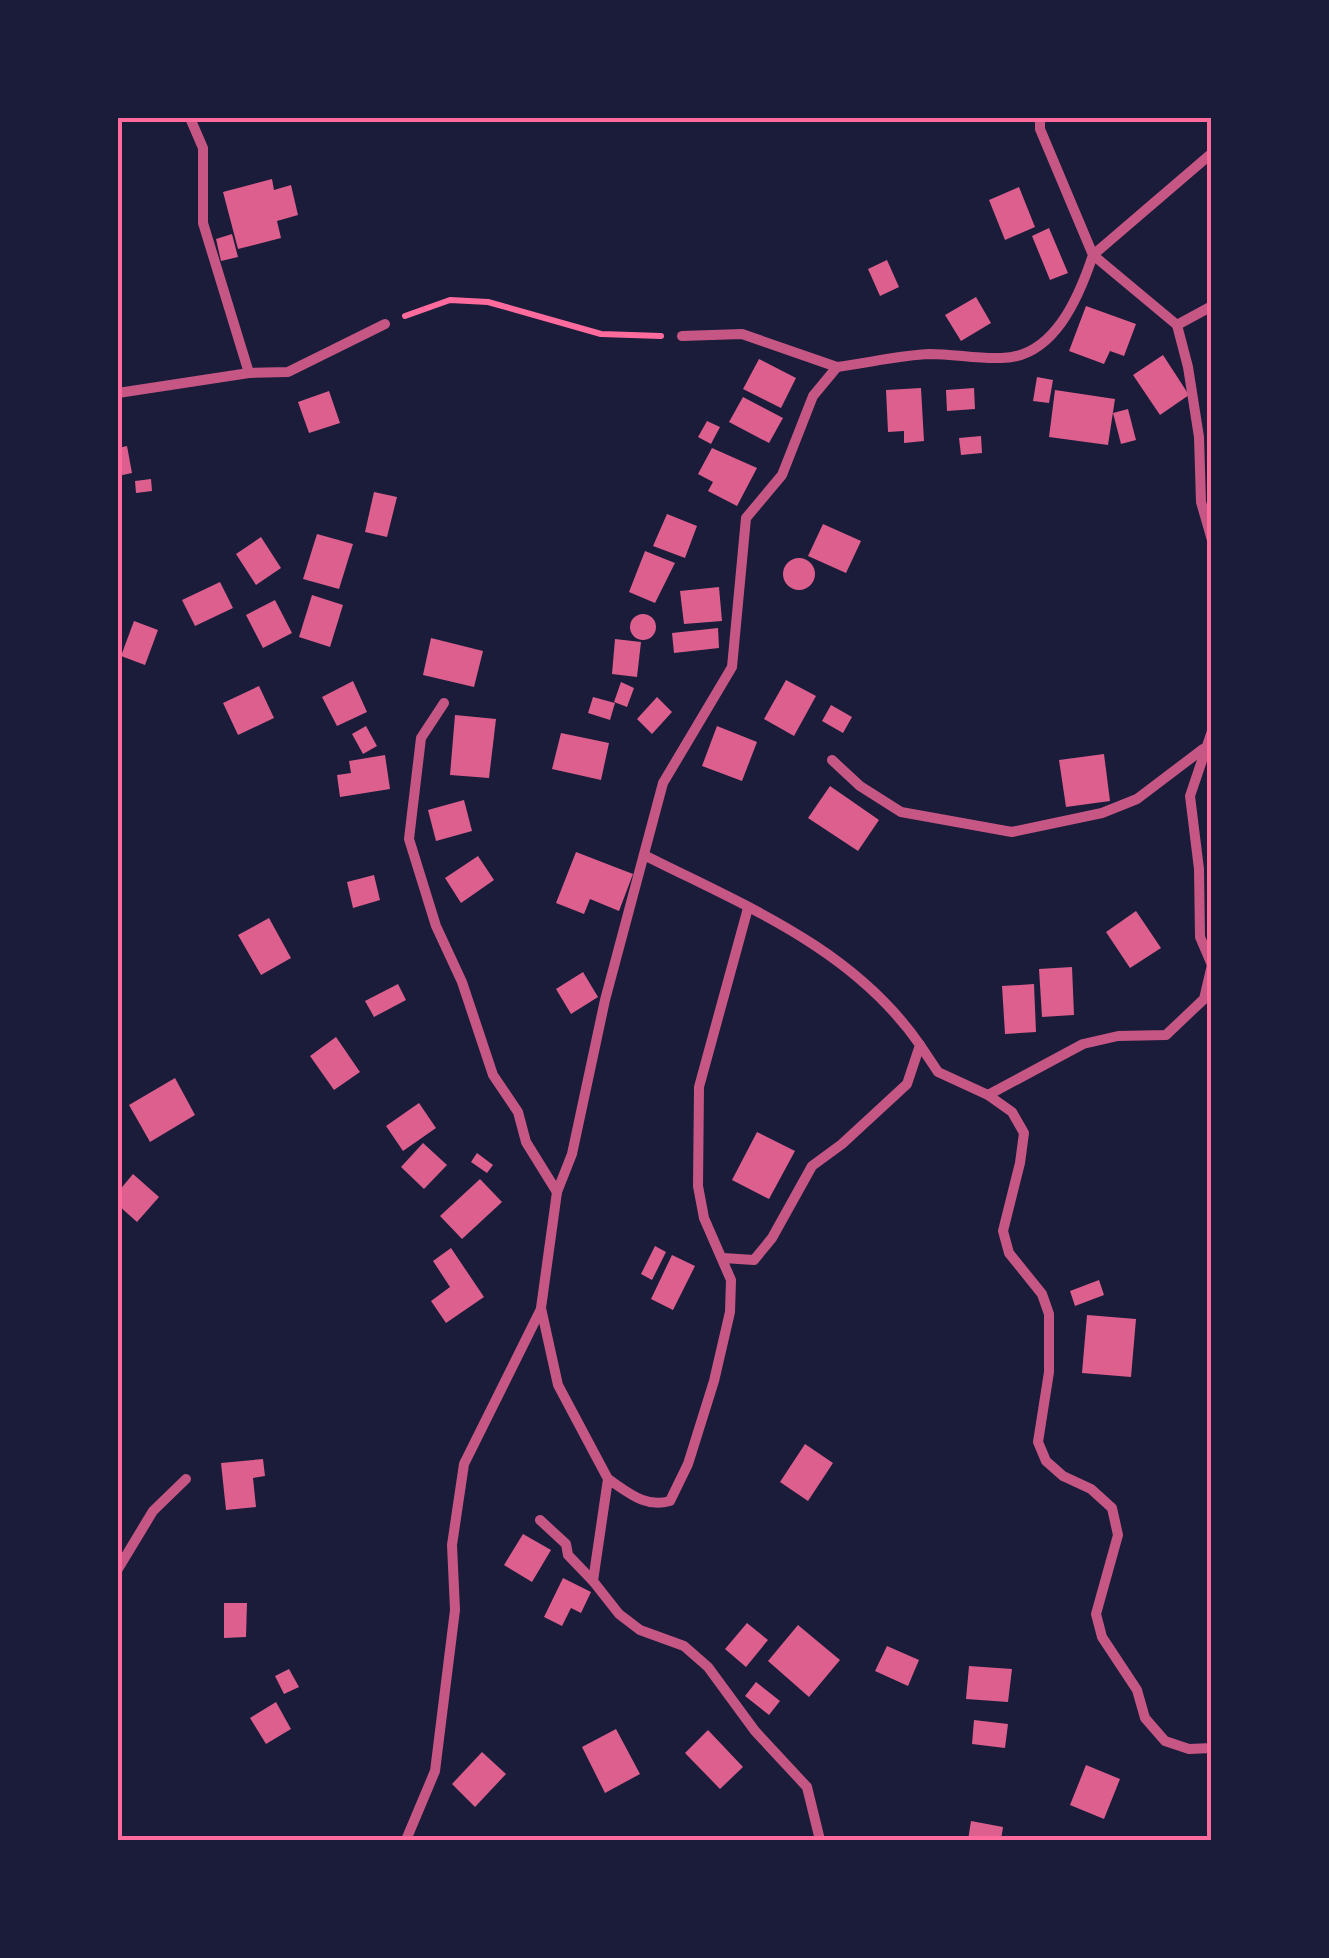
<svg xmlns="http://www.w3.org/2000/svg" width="1329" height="1958" viewBox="0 0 1329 1958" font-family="'Times New Roman',serif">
	<rect width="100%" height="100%" fill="#1b1b3a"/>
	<g fill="#dd5f8e">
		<path d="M272,179L274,190L291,185L298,215L277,221L281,238L238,249L223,192Z"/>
		<path d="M1019,187L1035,227L1005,240L989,200Z"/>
		<path d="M1049,228L1068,273L1050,280L1032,236Z"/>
		<path d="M232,234L238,257L221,261L216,239Z"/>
		<path d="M887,260L899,287L880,296L868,269Z"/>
		<path d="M976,297L991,323L961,341L945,315Z"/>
		<path d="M1086,306L1136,324L1124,356L1110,351L1104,364L1069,351Z"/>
		<path d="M1163,355L1189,395L1160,415L1133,375Z"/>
		<path d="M759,359L796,378L781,408L743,389Z"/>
		<path d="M1037,377L1053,380L1049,403L1033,401Z"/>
		<path d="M921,388L924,441L904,443V431L888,432L886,390Z"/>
		<path d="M974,388L975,409L947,411L946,390Z"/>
		<path d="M1055,390L1115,399L1108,445L1049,437Z"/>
		<path d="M329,391L340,423L309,433L298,402Z"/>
		<path d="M743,397L783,418L769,443L729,422Z"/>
		<path d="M1128,409L1136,440L1121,444L1113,413Z"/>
		<path d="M707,421L720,427L711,444L698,437Z"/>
		<path d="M981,436L982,453L961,455L959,438Z"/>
		<path d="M127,446L132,473L118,476V448Z"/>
		<path d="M712,448L757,468L737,506L708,491L713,482L698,474Z"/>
		<path d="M151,479L152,491L136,493L135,481Z"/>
		<path d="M374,492L397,497L387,537L365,532Z"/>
		<path d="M667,514L697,526L685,558L653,546Z"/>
		<path d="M823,524L861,541L846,573L808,556Z"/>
		<path d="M317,534L353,544L339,589L303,579Z"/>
		<path d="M261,537L281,568L256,585L236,554Z"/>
		<path d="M645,551L675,563L655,603L629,592Z"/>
		<circle cx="799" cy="574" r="16"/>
		<path d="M220,582L233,608L195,626L182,600Z"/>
		<path d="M719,587L722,621L684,624L680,591Z"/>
		<path d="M312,595L343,605L330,647L299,637Z"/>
		<path d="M275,600L292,633L263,648L246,615Z"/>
		<circle cx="643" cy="627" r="13"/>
		<path d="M134,621L158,630L145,665L121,656Z"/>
		<path d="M718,628L719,648L674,653L672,633Z"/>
		<path d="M431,638L483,651L474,687L423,675Z"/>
		<path d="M615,639L641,642L637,677L612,674Z"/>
		<path d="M786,680L816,696L794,736L764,719Z"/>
		<path d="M353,681L367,712L337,726L322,697Z"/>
		<path d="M621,682L634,688L627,707L614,702Z"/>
		<path d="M259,686L274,718L238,735L223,703Z"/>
		<path d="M593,697L615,703L610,720L588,713Z"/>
		<path d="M657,697L672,712L652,734L637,719Z"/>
		<path d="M831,705L852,717L843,733L822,721Z"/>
		<path d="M455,715L496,719L489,778L450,775Z"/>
		<path d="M366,726L377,746L363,754L352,734Z"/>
		<path d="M717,726L757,742L742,781L702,766Z"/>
		<path d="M561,733L609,743L601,780L552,769Z"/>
		<path d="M1104,754L1110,801L1066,807L1059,760Z"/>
		<path d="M385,755L390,789L340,797L337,775L351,773L349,761Z"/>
		<path d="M830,786L879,820L858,851L808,818Z"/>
		<path d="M464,800L472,831L436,841L428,810Z"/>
		<path d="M576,852L633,874L619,911L590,899L584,914L556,903Z"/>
		<path d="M478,856L494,880L461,903L445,878Z"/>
		<path d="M374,875L380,900L353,908L347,882Z"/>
		<path d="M1136,911L1161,948L1130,968L1106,932Z"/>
		<path d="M269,918L291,958L261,975L238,935Z"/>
		<path d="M1072,967L1074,1015L1042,1017L1039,969Z"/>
		<path d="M583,972L598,997L571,1014L556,989Z"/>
		<path d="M398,984L406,1000L374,1017L365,1001Z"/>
		<path d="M1034,984L1036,1032L1005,1034L1002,986Z"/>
		<path d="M336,1037L360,1072L334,1090L310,1056Z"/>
		<path d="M175,1078L195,1115L150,1142L129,1105Z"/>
		<path d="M419,1103L436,1128L403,1151L386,1126Z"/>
		<path d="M757,1132L795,1151L769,1199L732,1180Z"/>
		<path d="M423,1143L447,1165L424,1189L401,1167Z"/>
		<path d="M477,1153L493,1165L487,1173L471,1162Z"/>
		<path d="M133,1174L159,1197L137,1222L118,1205V1192Z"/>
		<path d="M480,1179L502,1202L462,1239L440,1216Z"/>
		<path d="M655,1246L666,1252L652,1280L641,1274Z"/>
		<path d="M451,1248L484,1297L446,1323L431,1301L450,1287L433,1261Z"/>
		<path d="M672,1255L695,1266L673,1310L651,1299Z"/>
		<path d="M1099,1280L1104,1295L1075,1306L1070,1291Z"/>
		<path d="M1087,1315L1136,1319L1131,1377L1082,1373Z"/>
		<path d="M805,1444L833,1463L808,1501L780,1482Z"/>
		<path d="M263,1459L265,1476L253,1478L256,1507L226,1510L221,1463Z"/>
		<path d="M523,1534L551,1550L532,1582L504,1565Z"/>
		<path d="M563,1578L591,1592L581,1613L571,1608L562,1626L544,1617Z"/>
		<path d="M224,1603H247L246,1637L224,1638Z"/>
		<path d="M747,1623L768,1640L746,1667L725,1649Z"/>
		<path d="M798,1625L840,1660L809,1697L768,1661Z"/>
		<path d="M887,1646L919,1660L908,1686L875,1671Z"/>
		<path d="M969,1666L1012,1669L1008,1702L966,1699Z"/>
		<path d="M289,1669L299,1687L284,1694L275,1676Z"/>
		<path d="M756,1682L780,1701L769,1715L745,1696Z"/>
		<path d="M276,1702L291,1729L266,1744L250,1718Z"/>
		<path d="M974,1720L1008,1724L1005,1748L972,1744Z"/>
		<path d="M616,1729L640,1774L605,1793L582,1747Z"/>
		<path d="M708,1730L743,1767L720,1789L685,1753Z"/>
		<path d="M482,1752L506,1774L475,1807L452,1784Z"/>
		<path d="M1086,1765L1120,1779L1104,1819L1070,1805Z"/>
		<path d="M971,1821L1003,1827L1001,1840H968Z"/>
	</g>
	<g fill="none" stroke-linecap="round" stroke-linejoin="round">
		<path stroke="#ff6b9d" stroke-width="6" d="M405,316L450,300L488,302L601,334L661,336"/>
		<g stroke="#c65784" stroke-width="10">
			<path d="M190,118L203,148V223L249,373"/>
			<path d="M1212,153L1093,255L1177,325L1212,306"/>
			<path d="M1177,325L1188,367L1199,437L1201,502L1212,540"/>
			<path d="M682,336L742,334L837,367"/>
			<path d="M118,393L249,373L288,372L385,324"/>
			<path d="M444,703L421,738L409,839L436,926L462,982L493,1075L518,1112L526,1142L557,1192"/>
			<path d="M1212,731L1190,796L1199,869L1200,937L1212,965"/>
			<path d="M832,760L860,786L901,812L1012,832L1102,813L1137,799L1203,749"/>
			<path d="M644,855C745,906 853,948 920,1045L907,1084L842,1144L812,1166L772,1238L754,1260L723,1258"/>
			<path d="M920,1045L938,1072L988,1095L1012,1112L1024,1133L1020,1163L1003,1231L1009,1253L1042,1294L1049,1314V1372L1038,1442L1046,1461L1063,1476L1091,1489L1112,1508L1118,1535L1096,1614L1102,1637L1137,1690L1145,1718L1165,1741L1189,1749L1212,1748"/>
			<path d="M988,1095L1083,1044L1118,1036L1166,1035L1204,999L1212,965"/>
			<path d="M608,1479C629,1493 645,1508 670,1501L688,1464L714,1381L730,1312L731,1280L704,1218L698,1186L699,1087L748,908"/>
			<path d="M540,1520L566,1544L568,1555L593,1581"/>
			<path d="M118,1569L153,1511L186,1479"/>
			<path d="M406,1840L435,1771L455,1610L452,1545L464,1464L541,1309"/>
			<path d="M820,1840L807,1787L755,1731L708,1667L684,1646L640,1630L619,1614L593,1581L608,1479L558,1385L541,1308L557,1192L572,1154L605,1000L663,783L732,667L746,518L782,475L813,396L837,367C868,363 900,355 930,354C954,354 977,359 1001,358C1054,358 1079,297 1093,255L1040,129V118"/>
		</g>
	</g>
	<rect width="1329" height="1958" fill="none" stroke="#1b1b3a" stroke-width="240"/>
	<rect x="120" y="120" width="1089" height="1718" fill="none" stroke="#ff6b9d" stroke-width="4"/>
</svg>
